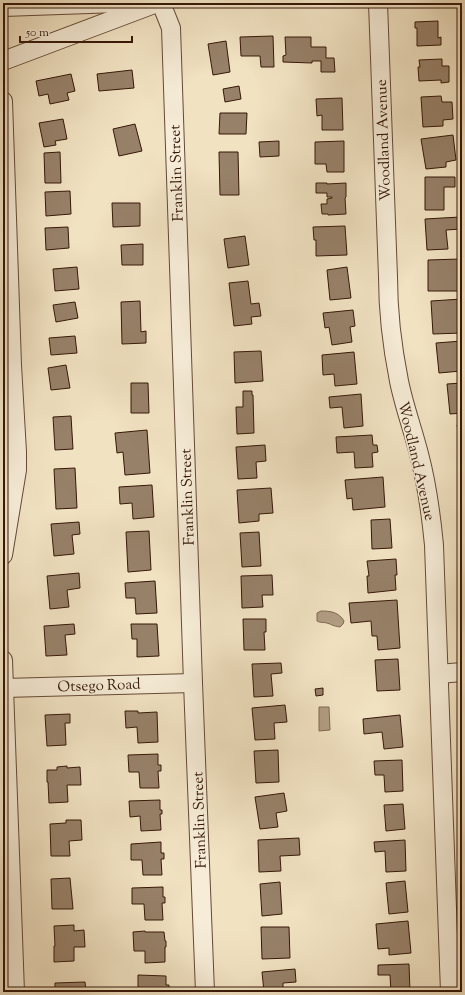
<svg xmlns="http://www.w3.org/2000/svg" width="465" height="995" viewBox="0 0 465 995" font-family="'Sorts Mill Goudy',serif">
	<rect width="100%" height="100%" fill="#f1e2c2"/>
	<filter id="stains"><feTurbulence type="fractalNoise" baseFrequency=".005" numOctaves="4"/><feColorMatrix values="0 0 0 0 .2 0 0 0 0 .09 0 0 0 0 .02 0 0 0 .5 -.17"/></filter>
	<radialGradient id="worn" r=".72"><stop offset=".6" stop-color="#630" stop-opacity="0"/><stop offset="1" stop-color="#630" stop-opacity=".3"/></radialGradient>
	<g fill="#b19d83" stroke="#806852">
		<path d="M321,611C330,611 339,612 344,621L343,624L340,627C333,626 333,625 327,623C323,622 320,623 317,621V613Z"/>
		<path d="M319,707H329L330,730L319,731Z"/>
	</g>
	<g fill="#978169" stroke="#361808">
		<path d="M438,21V38L441,37V45L417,46V28H415V22Z"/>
		<path d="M273,36L274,67H261L260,56H241L240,37Z"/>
		<path d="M285,37H311V47H326V58H334L335,72H321V61H312V63L283,62V56L286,55Z"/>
		<path d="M226,41L230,72L213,75L208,44Z"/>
		<path d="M442,59V66H449V82L441,83V80L419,81L418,67H420L419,60Z"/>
		<path d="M132,70L134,88L99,91L97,74Z"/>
		<path d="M71,74L75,91L67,93L69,100L50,104L48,94L39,96L36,81Z"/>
		<path d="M239,86L241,99L225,102L223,89Z"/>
		<path d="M441,96L442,102H452L453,119L443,120V126L423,127L421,97Z"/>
		<path d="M342,98L343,130H322V115L317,116L316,99Z"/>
		<path d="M220,113H247L246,134H219Z"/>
		<path d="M63,119L67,139L55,141L56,145L44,147L39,123Z"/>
		<path d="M135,124L142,151L119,156L113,129Z"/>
		<path d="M453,135L456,160L446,162V167L426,169L421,139Z"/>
		<path d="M279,141V156L260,157L259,142Z"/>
		<path d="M344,141V172H327L326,164H315V142Z"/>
		<path d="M60,152L61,183H45L44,153Z"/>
		<path d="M219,152H238L239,195H220Z"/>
		<path d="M425,177H455V187H444V210H425Z"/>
		<path d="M316,183H327V184L346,183V197L345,198L346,214L328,215V214H322L321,204H327V199L332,198V197H327V193H316Z"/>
		<path d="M70,191L71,214L46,216L45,192Z"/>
		<path d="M112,203H140V226L113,227Z"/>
		<path d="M460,217L461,229L446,230L448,249L427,250L425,219Z"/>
		<path d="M345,226L347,255L316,256V240H314L313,227Z"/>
		<path d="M68,227L69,248L46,250L45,228Z"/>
		<path d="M245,236L249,265L228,268L224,239Z"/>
		<path d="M143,244V265H122L121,245Z"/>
		<path d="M460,259V291H428V260Z"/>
		<path d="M77,267L79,289L55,291L53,269Z"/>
		<path d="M347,267L351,298L330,300L327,270Z"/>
		<path d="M248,281L251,304L259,303L261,316L251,317L252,324L234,326L229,283Z"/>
		<path d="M462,299V333L433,334L431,301Z"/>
		<path d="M140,301L141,332L146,331V343L122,344L121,302Z"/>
		<path d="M75,302L78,318L56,322L53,305Z"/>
		<path d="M353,310L355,326L350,327L352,342L332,345L329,327L325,328L323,313Z"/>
		<path d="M75,336L77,353L51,355L49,338Z"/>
		<path d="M462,341V351H459L461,371L439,373L436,343Z"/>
		<path d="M261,351L263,381L235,383L234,352Z"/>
		<path d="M354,352L357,384L335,386L334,374L323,375L322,355Z"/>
		<path d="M66,365L70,388L51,390L48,368Z"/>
		<path d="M131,383H148L149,413H131Z"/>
		<path d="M462,383V413L450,414L447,384Z"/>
		<path d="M243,391H252V395H253L254,433L237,434L236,407H243Z"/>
		<path d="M361,394L363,426L344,428L342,407L330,408L329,397Z"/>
		<path d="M71,416L73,449L55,450L53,417Z"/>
		<path d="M462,424V450L457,425Z"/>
		<path d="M147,430L150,473L125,475L123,452L117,453L115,433Z"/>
		<path d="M372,435L373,445H377L378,452L372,453L373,467L355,468L354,452L337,453L336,437Z"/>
		<path d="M265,445L266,461L256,462L257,478L238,479L236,447Z"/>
		<path d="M75,468L77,508L56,509L54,469Z"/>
		<path d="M383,477L385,507L353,510L352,498L347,499L345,480Z"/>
		<path d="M152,485L154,517L133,519L132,503L120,504L119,487Z"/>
		<path d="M271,488L273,513L259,514V521L239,523L237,490Z"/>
		<path d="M390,519L392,548L372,549L371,520Z"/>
		<path d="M79,522L80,534L72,535L74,554L54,556L51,524Z"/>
		<path d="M149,531L151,570L128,572L126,532Z"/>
		<path d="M259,532L261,566L242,567L240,533Z"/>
		<path d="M396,559L397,575H395L396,590L368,593L367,576H369L367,561Z"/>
		<path d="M79,573L80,588L67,590L69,607L50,609L47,576Z"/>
		<path d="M272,575L273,595H262L263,607L242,608L241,576Z"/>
		<path d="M155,581L157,613L136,614L135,598H126L125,583Z"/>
		<path d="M397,600L400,648L378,650L377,636H372L371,621L351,623L349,603Z"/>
		<path d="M243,619H266V632H264L265,650H244Z"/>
		<path d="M74,624L75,634L65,635L67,655L46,656L44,626Z"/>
		<path d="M131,624H157L159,656L137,657V639H132Z"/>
		<path d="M398,659L400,690L377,691L375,660Z"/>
		<path d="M281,663L282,673L271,674L273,696L254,697L252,664Z"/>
		<path d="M323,688V695L316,696L315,689Z"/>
		<path d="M285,705L287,722L274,723L275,739L255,740L252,708Z"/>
		<path d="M125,711H138V713L157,712L158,742L138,743L137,727L126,728Z"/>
		<path d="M70,714V723H65L66,745L47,746L45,715Z"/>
		<path d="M400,715L403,747L384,749L382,732L364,734L363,719Z"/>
		<path d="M278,750L279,782L256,783L254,751Z"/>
		<path d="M158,754V765H161V771H158L159,788H140L139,772H129L128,755Z"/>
		<path d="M402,760L403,791L385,792L384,775H375L374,761Z"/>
		<path d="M67,766V768L80,767L81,785H67L68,802L49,803L48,782H47V770H57V767Z"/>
		<path d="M284,793L287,811L276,813L278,827L260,829L255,797Z"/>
		<path d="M160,800V810H162V814H160L161,830L141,831L140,816L130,817L129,801Z"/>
		<path d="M403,804L405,829L386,831L384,805Z"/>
		<path d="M66,820H81L82,840L69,841L70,856H51L50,824L66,823Z"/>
		<path d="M299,838L300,855L280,856L281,871L259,872L258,840Z"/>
		<path d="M405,840L406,871L386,872L385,851L375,852L374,842Z"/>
		<path d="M161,842V853H164V859H161L162,875H143L142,860H131V844Z"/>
		<path d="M70,878L73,909H52L51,879Z"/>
		<path d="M405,881L408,912L389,914L386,883Z"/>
		<path d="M280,882L282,914L262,916L260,884Z"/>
		<path d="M163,887V897H165V903H162L163,920H145L144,904H132V888Z"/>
		<path d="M408,921L411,953L389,955V948L378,949L376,924Z"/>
		<path d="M74,925V931L84,930L85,947H74V961L54,962V946H55L54,926Z"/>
		<path d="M261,927H289L290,958L262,959Z"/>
		<path d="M145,931V932H164L165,941H166V947H165V962L145,963V951H134L133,932Z"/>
		<path d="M409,964L410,992H391L390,975H378V965Z"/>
		<path d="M295,969L296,982L283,983V992H264L262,972Z"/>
		<path d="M138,975L166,976V985H169V991H166V992H146V991H138Z"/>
		<path d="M85,982L86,992H55V983Z"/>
	</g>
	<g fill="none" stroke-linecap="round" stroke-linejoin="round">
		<g stroke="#654a36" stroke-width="20">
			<g id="minor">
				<path d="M161,3L171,28L193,683L205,992"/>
				<path d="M378,3L388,277C388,312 392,346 399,381C404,406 413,430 419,454C427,484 431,514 434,545L450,992"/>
				<path d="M3,7L118,3"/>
				<path d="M3,61L157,3"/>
				<path d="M3,101L12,365L17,452V470L3,555"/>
				<path d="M3,660L15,992"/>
				<path d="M439,674L462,672"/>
				<path d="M4,688L193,683"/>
			</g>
		</g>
		<use href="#minor" stroke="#f6ecd7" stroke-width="18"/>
	</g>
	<g text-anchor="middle" stroke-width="3" stroke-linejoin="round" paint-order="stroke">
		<g font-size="15" fill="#361808" stroke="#f6ecd7">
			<text transform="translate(383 140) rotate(-92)" y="5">Woodland Avenue</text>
			<text transform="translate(176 173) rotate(-92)" y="5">Franklin Street</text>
			<text transform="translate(417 461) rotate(77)" y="5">Woodland Avenue</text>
			<text transform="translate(187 497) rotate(-92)" y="5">Franklin Street</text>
			<text transform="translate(99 685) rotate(-2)" y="5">Otsego Road</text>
			<text transform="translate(199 820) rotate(-92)" y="5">Franklin Street</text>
		</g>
	</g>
	<rect width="465" height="995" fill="none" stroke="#f1e2c2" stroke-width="16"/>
	<rect x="4" y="4" width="457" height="987" fill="none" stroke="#361808" stroke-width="2"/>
	<rect x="8" y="8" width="449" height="979" fill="none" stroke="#361808"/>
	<path d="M20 36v6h112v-6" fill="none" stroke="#361808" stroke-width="2"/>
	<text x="26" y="36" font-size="12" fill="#361808" stroke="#f6ecd7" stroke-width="3" paint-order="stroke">50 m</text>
	<rect width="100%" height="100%" filter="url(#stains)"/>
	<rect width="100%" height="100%" fill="url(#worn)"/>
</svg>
